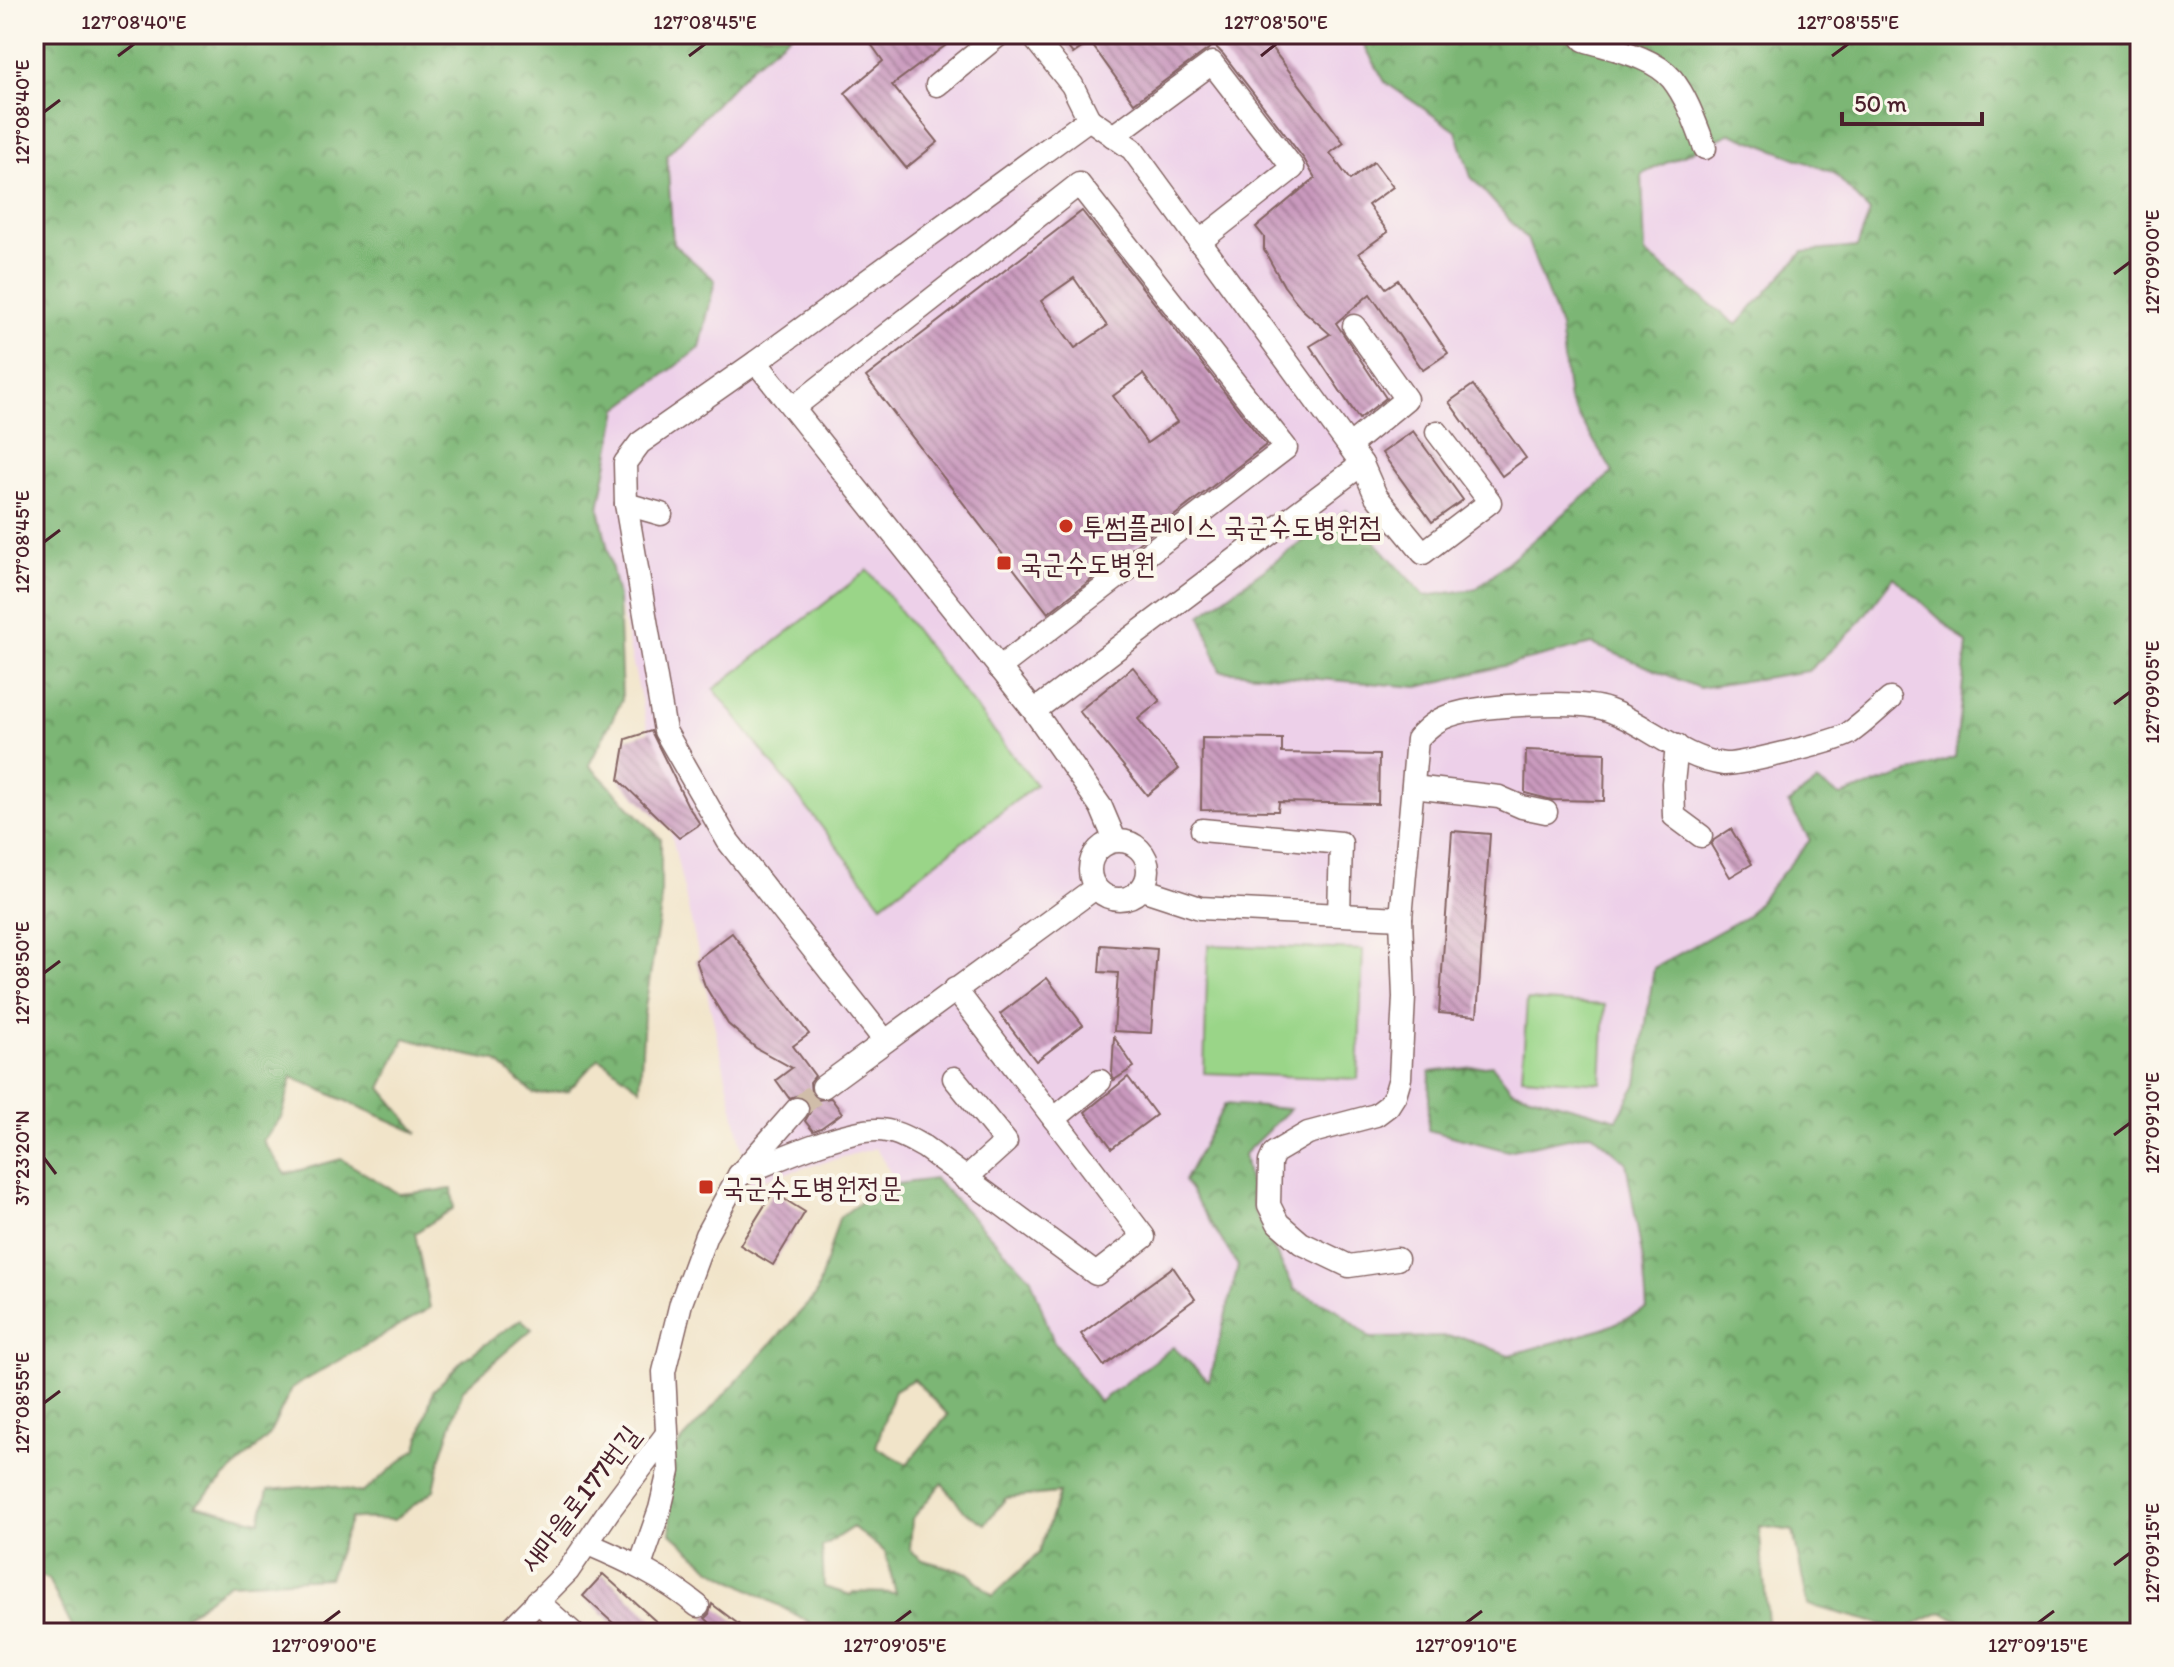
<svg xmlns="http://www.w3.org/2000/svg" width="2174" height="1667" viewBox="0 0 2174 1667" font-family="Itim,'Poor Story',sans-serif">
	<defs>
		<pattern id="forest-crowns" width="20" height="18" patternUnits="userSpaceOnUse" patternTransform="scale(2)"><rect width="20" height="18" fill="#7bb674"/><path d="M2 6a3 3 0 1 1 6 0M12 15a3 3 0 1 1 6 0" fill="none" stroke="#67935f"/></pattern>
		<pattern id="building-back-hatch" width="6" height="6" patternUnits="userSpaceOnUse" patternTransform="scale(2)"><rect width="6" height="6" fill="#c999bd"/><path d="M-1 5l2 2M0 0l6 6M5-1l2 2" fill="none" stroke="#a57c9a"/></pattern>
	</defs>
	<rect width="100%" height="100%" fill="#fbf7ec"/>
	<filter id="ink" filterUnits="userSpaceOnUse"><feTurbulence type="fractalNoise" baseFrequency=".0125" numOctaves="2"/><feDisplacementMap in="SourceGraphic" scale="16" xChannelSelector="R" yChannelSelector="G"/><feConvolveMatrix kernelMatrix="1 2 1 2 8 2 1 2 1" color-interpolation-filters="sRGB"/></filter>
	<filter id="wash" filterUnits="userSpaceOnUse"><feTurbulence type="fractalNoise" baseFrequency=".006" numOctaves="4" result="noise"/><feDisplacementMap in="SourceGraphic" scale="32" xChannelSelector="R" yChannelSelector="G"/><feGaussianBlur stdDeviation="1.8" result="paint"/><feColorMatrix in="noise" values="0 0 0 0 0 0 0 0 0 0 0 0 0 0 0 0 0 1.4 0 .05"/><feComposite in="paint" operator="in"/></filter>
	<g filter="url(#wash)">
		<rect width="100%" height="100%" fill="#f1e4c9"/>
		<path fill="#edd0e9" d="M580,34H2070L2140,1013L1754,1236L1235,1633L934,1248L876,1148L750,1183L612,571L597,525Z"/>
		<g fill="#9ad588" stroke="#727a5a" stroke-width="2">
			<path d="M868,570L1036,785L882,904L714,689Z"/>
			<path d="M1208,945L1363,950L1358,1079L1204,1073Z"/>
			<path d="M1527,1000L1605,1005L1601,1083L1522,1077Z"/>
		</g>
		<g fill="url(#forest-crowns)" stroke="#626a50" stroke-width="2" fill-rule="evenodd">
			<path d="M34,34H791L751,67L667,155L673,244L715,280L700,348L618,409L599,508L618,597L622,700L589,765L661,839V907L644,1014L640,1088L599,1058L568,1091L534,1094L496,1061L461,1054L405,1038L381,1088L418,1133L292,1077L282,1116L263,1141L286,1174L341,1159L399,1194L452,1189L454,1208L415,1233L430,1308L292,1388L268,1437L195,1505L260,1521L268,1490L328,1485L362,1493L417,1448L433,1391L463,1360L521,1319L532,1329L463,1389L441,1457L434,1490L394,1520L351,1518L329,1578L229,1583L183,1618L181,1633H75L48,1579L34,1574Z"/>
			<path d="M1358,34H2140V1633H1985L1941,1612L1903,1630L1808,1605L1793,1531L1759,1526L1769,1633H815L809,1622L710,1568L671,1533L666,1458L816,1295L839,1218L882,1186L935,1179L1031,1278L1053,1340L1099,1402L1173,1347L1209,1381L1238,1266L1184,1181L1225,1104L1290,1109L1244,1154L1254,1211L1295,1290L1336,1309L1371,1338L1462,1337L1509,1355L1603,1329L1647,1309L1643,1261L1626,1162L1592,1133L1508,1151L1428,1130L1430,1072L1492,1065L1512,1090L1617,1119L1637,1084L1654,968L1747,916L1810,840L1788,804L1817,782L1841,796L1955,757L1967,644L1894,577L1854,629L1808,671L1699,688L1592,644L1418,687L1220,671L1201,615L1346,510L1425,596L1476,589L1613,472L1569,401L1560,327L1527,239L1471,177L1456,131L1385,82ZM1731,133L1834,173L1870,212L1857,247L1803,252L1737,325L1645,253L1642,174ZM914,1379L948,1415L907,1464L876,1447L894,1390ZM942,1483L965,1512L985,1524L1006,1498L1059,1493L1039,1553L993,1596L968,1573L923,1560L910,1550L912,1519ZM853,1527L885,1552L896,1593L853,1592L851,1595L824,1587L822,1547Z"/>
		</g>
		<g id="blocks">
			<g fill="url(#building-back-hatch)" fill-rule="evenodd">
				<path d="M864,34H961L892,85L938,142L906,168L845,93L883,61Z"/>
				<path d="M1058,34H1261L1344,143L1330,153L1350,180L1374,162L1393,187L1368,205L1388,232L1359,253L1386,288L1398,280L1448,353L1423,370L1370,294L1336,323L1386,398L1359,419L1310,346L1330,334L1302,309L1284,286L1264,250V237L1256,227L1315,178L1304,159L1223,54L1214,45L1134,103L1090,42L1073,54Z"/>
				<path d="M1082,211L1266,445L1048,613L866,377ZM1074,278L1107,326L1075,348L1041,301ZM1143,374L1177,422L1147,443L1113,396Z"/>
				<path d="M1473,385L1526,458L1502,476L1449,402Z"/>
				<path d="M1413,431L1463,500L1432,522L1382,453Z"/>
				<path d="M1133,667L1160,701L1138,719L1179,769L1147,795L1079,711Z"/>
				<path d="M651,731L688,806L700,824L679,838L619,780L626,739Z"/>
				<path d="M1202,738L1282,739V753L1379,755L1378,804L1279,802L1278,811L1201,810Z"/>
				<path d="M1526,750L1605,753L1604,801L1552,800L1525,793Z"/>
				<path d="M1731,829L1752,864L1730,877L1711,845L1714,840Z"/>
				<path d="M1452,831L1490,834L1477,1016L1439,1013Z"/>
				<path d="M732,933L809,1034L793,1046L815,1076L810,1082L811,1095L818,1100L831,1098L842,1113L821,1128L813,1131L805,1121L811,1111L807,1099L799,1095L789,1098L776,1080L792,1068L756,1048L728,1024L705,986L696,960Z"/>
				<path d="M1101,945L1157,949L1151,1033L1114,1031L1118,973L1099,972Z"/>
				<path d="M1047,978L1083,1025L1036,1061L1000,1014Z"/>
				<path d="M1114,1037L1134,1067L1114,1080L1112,1074Z"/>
				<path d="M1128,1077L1156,1115L1112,1148L1085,1112Z"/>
				<path d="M773,1192L805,1212L773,1265L740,1245Z"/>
				<path d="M1173,1267L1195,1299L1104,1366L1081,1334Z"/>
				<path d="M603,1574L669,1633H624L583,1596Z"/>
				<path d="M712,1604L750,1633H720L705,1618L709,1614Z"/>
			</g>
		</g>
	</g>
	<g filter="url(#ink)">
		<use href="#blocks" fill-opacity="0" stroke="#846462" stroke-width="2"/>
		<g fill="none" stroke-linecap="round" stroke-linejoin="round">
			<path stroke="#d0bda9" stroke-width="22" stroke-dasharray="22 11" stroke-linecap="butt" d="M797,1109L823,1087"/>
			<g stroke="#846462" stroke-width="25">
				<g id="minor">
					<path d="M1031,34L1072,85L1089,119"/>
					<path d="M1579,34L1584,40C1611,49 1653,56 1672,79C1688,99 1696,125 1705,148"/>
					<path d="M937,85L1000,34"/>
					<path d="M1113,136L1212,63L1293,168L1199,242"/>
					<path d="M756,362L640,443L625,463L626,504L665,731L728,841L885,1041"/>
					<path d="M793,408L1079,184L1286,448L999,668"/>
					<path d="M1349,446L1406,399L1354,326"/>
					<path d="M1362,464L1376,496L1423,553L1490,502L1437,432"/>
					<path d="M626,504L661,514"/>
					<path d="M1034,711L756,362L1089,119L1132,149L1362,464L1034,711L1101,807L1115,840"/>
					<path d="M1677,746L1673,783L1674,816L1701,836"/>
					<path d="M1413,787L1499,797L1522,807L1546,812"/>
					<path d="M1202,830L1341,843L1339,914"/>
					<circle cx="1119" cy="870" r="29"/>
					<path d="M1142,889L1200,908L1401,918L1417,739C1426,729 1437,719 1451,715C1481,705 1579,699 1608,710C1647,724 1682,759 1724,764C1739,765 1834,742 1848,734C1863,724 1876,711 1890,699"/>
					<path d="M954,1078L1006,1142L965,1179"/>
					<path d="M823,1087L1095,888"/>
					<path d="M1054,1119L1100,1081"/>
					<path d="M739,1175C773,1162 842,1130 877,1130C895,1130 909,1139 924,1147L1096,1274L1144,1237L955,989"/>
					<path d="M1397,1259L1349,1266L1301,1243L1278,1223L1269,1205L1270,1162L1274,1153L1308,1133L1376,1115L1388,1106L1395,1095L1400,1078L1404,997L1401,918"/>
					<path d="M588,1544C628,1561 664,1578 698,1606"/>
					<path d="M640,1566L660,1509L669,1471L664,1372L681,1303L706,1235L739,1175L797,1109"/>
					<path d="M537,1601L573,1633"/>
					<path d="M507,1633L568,1571L610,1509L666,1435"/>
				</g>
			</g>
			<use href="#minor" stroke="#fff" stroke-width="22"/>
		</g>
	</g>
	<path fill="none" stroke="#4a1f2b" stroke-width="3" d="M118,56L134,44M689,56L705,44M1261,56L1276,44M1832,56L1848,44M44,112L60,100M2114,274L2130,262M44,542L60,530M2114,704L2130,692M44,973L60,961M2114,1135L2130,1123M44,1158L56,1174M44,1403L60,1391M2114,1565L2130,1553M324,1623L340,1611M895,1623L911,1611M1466,1623L1482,1611M2038,1623L2054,1611"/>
	<g fill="#c8321e" stroke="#fbf7ec" stroke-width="3">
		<circle cx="1066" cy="526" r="8"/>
		<rect x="996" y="555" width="16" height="16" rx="4"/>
		<rect x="698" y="1179" width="16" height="16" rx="4"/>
	</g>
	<g text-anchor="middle" stroke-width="8" stroke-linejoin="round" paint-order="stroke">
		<g font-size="28" fill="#4a1f2b" stroke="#fbf7ec" text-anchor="start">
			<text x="1082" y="536">투썸플레이스 국군수도병원점</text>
			<text x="1020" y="573">국군수도병원</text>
			<text x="722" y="1197">국군수도병원정문</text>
		</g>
		<g font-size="28" fill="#4a1f2b" stroke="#fbf7ec">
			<text transform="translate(579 1498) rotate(-52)" y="10">새마을로177번길</text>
		</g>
	</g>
	<rect width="2174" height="1667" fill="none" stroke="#fbf7ec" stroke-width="88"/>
	<path d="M1842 112v12h140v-12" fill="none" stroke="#4a1f2b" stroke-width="4"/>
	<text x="1854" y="112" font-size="24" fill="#4a1f2b" stroke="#fbf7ec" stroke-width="6" paint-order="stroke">50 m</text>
	<rect x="44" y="44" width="2086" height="1579" fill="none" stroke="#4a1f2b" stroke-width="3"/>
	<g font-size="20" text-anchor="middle" fill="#4a1f2b">
		<text x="134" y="29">127°08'40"E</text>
		<text x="705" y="29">127°08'45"E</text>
		<text x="1276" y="29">127°08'50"E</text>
		<text x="1848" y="29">127°08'55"E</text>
		<text transform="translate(22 112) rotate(-90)" y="7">127°08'40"E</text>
		<text transform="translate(2152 262) rotate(-90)" y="7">127°09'00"E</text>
		<text transform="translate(22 542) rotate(-90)" y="7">127°08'45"E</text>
		<text transform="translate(2152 692) rotate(-90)" y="7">127°09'05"E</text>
		<text transform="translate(22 973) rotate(-90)" y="7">127°08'50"E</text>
		<text transform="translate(2152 1123) rotate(-90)" y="7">127°09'10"E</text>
		<text transform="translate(22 1158) rotate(-90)" y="7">37°23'20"N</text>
		<text transform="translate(22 1403) rotate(-90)" y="7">127°08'55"E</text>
		<text transform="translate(2152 1553) rotate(-90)" y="7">127°09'15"E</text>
		<text x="324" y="1652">127°09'00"E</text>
		<text x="895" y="1652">127°09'05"E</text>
		<text x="1466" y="1652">127°09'10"E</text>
		<text x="2038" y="1652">127°09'15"E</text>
	</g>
</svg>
